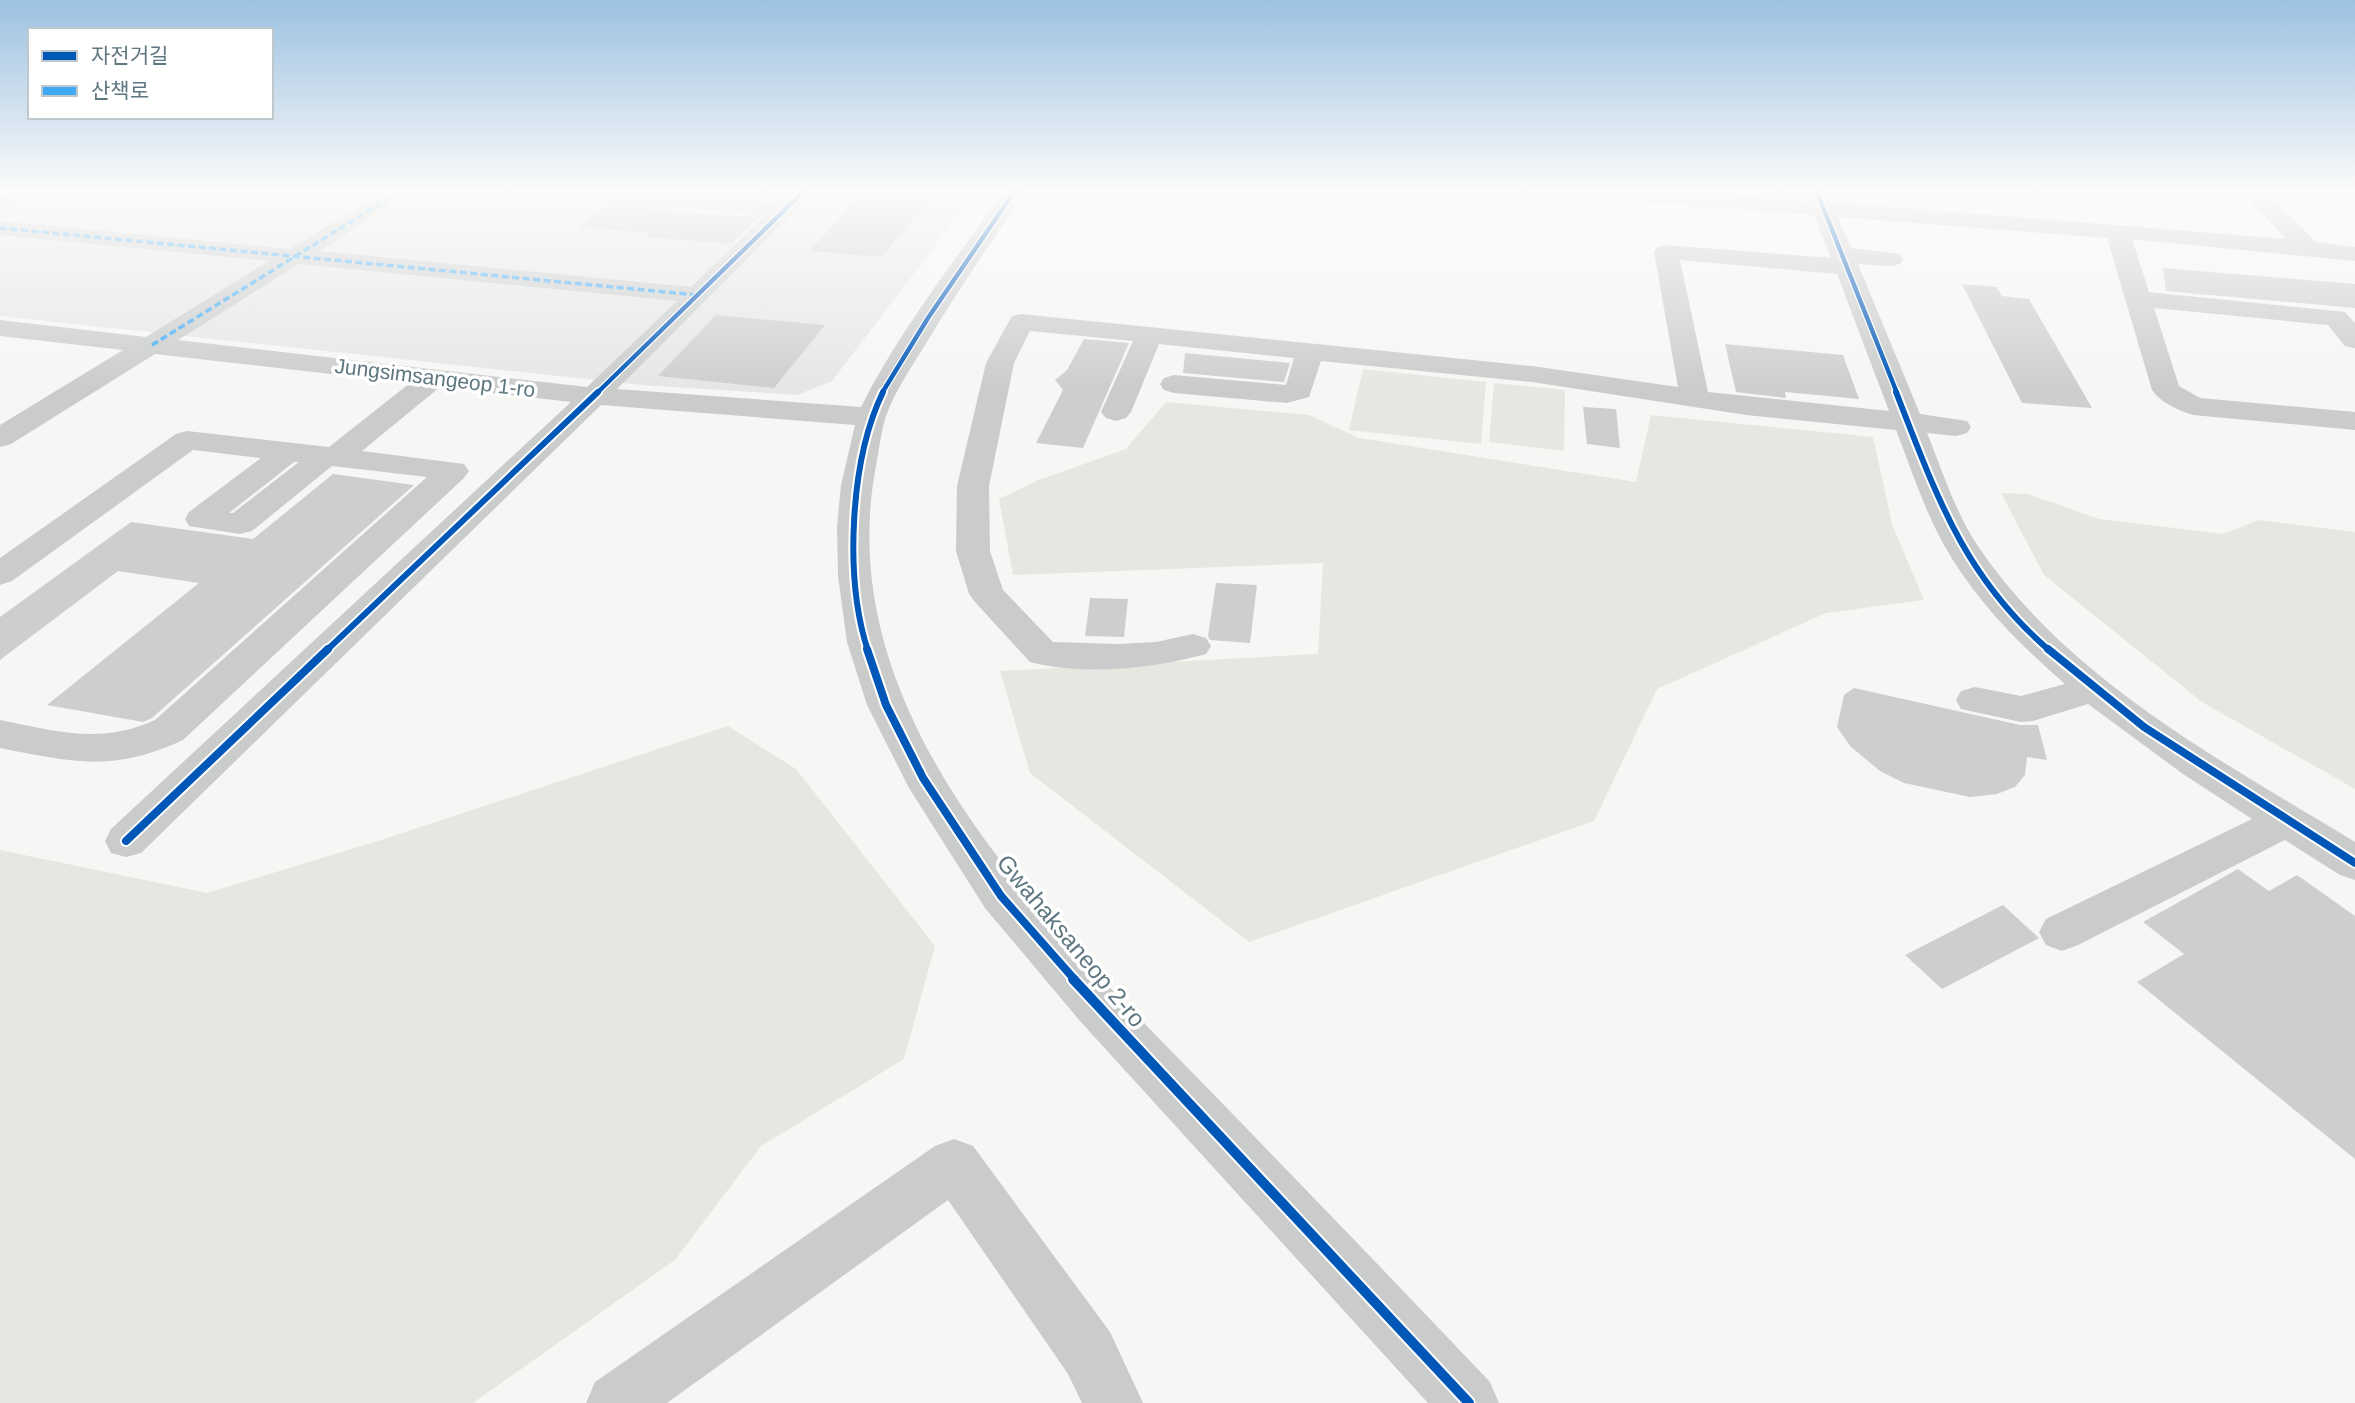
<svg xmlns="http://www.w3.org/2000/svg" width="2355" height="1403" viewBox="0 0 2355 1403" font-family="Arial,'Noto Sans KR',sans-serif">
	<rect width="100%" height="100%" fill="#f6f6f4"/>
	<path fill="#e5e7e7" d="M0,192H976L832,381L797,395L642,385L0,316Z"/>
	<g fill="#e5e8e1">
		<path d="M1363,369L1486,382L1481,444L1349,430Z"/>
		<path d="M1494,383L1565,390L1564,451L1489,442Z"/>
		<path d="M1166,402L1309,415L1359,438L1636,482L1651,415L1873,437L1892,524L1924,600L1826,613L1657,689L1594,821L1249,942L1030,773L1000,671L1318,654L1323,563L1013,575L999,499L1039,480L1126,449Z"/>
		<path d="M2001,493L2028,494L2099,519L2224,534L2258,520L2355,532V789L2202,702L2044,575Z"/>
		<path d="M728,726L796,769L935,946L904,1059L761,1146L675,1260L473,1403H0V850L207,893L381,840Z"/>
	</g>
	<g fill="#cdcfcf">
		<path d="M864,192H936L882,257L809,251Z"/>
		<path d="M607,205L723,215L759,217L731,244L645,237L649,233L579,227Z"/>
		<path d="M2163,268L2355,284V308L2166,291Z"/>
		<path d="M1962,284L1997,287L2002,296L2029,299L2092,408L2022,403Z"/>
		<path d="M716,315L825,325L774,388L658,376Z"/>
		<path d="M1084,339L1129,343L1083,448L1036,443L1063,390L1055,380L1067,370Z"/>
		<path d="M1725,344L1843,355L1859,399L1785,392L1786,398L1736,392Z"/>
		<path d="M1185,353L1290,363L1284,382L1183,373Z"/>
		<path d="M1583,407L1616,409L1620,448L1587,444Z"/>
		<path d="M333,474L414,485L152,718L143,722L47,705L199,583L118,571L0,660V617L131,522L253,539Z"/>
		<path d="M1216,583L1257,585L1250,643L1210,640L1208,636Z"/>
		<path d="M1090,598L1128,599L1124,637L1085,636Z"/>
		<path d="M1854,688L2020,725H2038L2047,760L2027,757L2025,775L2015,787L1997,794L1970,797L1904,783L1880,771L1850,746L1837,727L1844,695Z"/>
		<path d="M2238,869L2269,891L2297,875L2355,916V1159L2137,982L2184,954L2143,922Z"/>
		<path d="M2003,905L2039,938L1942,989L1905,955Z"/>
	</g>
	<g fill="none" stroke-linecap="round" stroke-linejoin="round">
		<g fill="#cacccc" fill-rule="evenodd">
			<path d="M31,192L28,197L0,209V193Z"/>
			<path d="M383,192H410L320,251L691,287L766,215L583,199L575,197L572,192H661L779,203L790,192H814L617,389L861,407C899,331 954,262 1003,192H1025C991,243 956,293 925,345C911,368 895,391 886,416C881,432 879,450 876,466C827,724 1060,935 1221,1102C1311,1195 1401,1288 1490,1382L1499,1403H1428L1080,1021L985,908L909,788L867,705L847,642L838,576L837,526L841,485L855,425L601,405L141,853L126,857L111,853L105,841L111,829L571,402L440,387L362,451L464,464L469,471L464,478L183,740C112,773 73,762 0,748V720C56,731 101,745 155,720L427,477L332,466L252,531L240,534L189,526L185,519L189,512L261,458L193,450L12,581L0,585V558L176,434L187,431L329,447L410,383L155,354L11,444L0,447V425L123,350L0,336V320L146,337L269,261L0,235V221L290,249ZM299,264L677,301L587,387L178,340ZM294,462H299L233,513H229Z"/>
			<path d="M1599,192H1700L1809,201L1806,192H1828L1832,202L2286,239L2242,192H2266L2316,242L2355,247V261L2132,239L2149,292L2345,312L2355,323V348L2345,346L2328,325L2154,308L2179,386L2200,398L2355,412V430L2193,415C2179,411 2160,402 2152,390L2107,238L1838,217L1851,248L1900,254L1903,259L1900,264L1891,266L1858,264L1920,414L1967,421L1971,427L1967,433L1956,436L1927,433C1943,472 1956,515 1980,549C2070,681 2222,761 2355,842V880L2340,875L2285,840L2078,945L2062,951L2046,945L2039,932L2046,919L2252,819L2183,774L2088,704L2033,721L2021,722L1961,709L1956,700L1961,691L1975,687L2021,696L2065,684C2019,644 1974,599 1944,545C1924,509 1911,469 1896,430L1746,415L1532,382L1321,361L1309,397L1287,403L1174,393L1164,390L1160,384L1164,378L1174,375L1286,385L1294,358L1159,344L1131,412L1126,418L1116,421L1106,418L1101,412L1133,341L1030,331L1014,363L989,486L990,551L1003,590L1053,642L1119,644L1156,642L1193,634L1206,638L1211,646L1206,654C1152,669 1084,676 1030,662L975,602L969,594L956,551L957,486L986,363L1012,316L1021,314L1532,366L1678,387L1654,252L1657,247L1666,245L1831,258L1814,215L1610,199L1602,197ZM1680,260L1837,274L1889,411L1708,392Z"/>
			<path d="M954,1139L973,1146L1110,1332L1143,1403H1082L1068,1374L948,1200L667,1403H586L595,1382L935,1146Z"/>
		</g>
		<g stroke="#3fa9f5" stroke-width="3.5" stroke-dasharray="7 3.5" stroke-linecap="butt">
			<path d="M0,202L20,192"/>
			<path d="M0,228L697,295"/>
			<path d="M152,345L399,192"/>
		</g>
		<g stroke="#fff" stroke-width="7">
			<g id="cycleway-far3">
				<path d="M1817,192L1897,393"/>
				<path d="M597,393L803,192"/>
				<path d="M882,393L928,318L1014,192"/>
			</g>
		</g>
		<g stroke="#fff" stroke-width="10">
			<g id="cycleway-far2">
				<path d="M1896,392C1936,494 1963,576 2050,651"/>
				<path d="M326,651L598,392"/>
				<path d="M868,651C844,578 850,460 883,392"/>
			</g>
		</g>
		<g stroke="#fff" stroke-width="12">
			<g id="cycleway-far1">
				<path d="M867,649L886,705L923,778L1001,896L1075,980"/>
				<path d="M2048,649L2144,727L2355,863"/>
				<path d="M126,841L328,649"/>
			</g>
		</g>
		<g stroke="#fff" stroke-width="14">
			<path id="cycleway" d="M1073,979L1469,1403"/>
		</g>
		<use href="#cycleway-far3" stroke="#0057b8" stroke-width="4.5"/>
		<use href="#cycleway-far2" stroke="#0057b8" stroke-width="6"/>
		<use href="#cycleway-far1" stroke="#0057b8" stroke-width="8"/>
		<use href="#cycleway" stroke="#0057b8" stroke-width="10"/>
	</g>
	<linearGradient id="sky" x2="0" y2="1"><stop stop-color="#9cc1e1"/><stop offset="0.49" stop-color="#fbfbfa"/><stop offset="1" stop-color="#fbfbfa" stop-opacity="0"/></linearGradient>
	<rect width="2355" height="389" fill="url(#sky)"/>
	<g text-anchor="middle" stroke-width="7" stroke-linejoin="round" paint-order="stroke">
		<g font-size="21" fill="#5f7781" stroke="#fff">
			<text transform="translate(435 378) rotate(7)" y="7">Jungsimsangeop 1-ro</text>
		</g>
		<g font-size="24" fill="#5f7781" stroke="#fff">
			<text transform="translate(1071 941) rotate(50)" y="8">Gwahaksaneop 2-ro</text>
		</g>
	</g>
	<rect x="28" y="28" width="245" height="91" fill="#ffffff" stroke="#bfc9cd" stroke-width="2"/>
	<rect x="42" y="51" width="35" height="10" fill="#0057b8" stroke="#bfc9cd" stroke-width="2"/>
	<text x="91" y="63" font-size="21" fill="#5f7781">자전거길</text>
	<rect x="42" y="86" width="35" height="10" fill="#3fa9f5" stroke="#bfc9cd" stroke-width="2"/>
	<text x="91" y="98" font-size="21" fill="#5f7781">산책로</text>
</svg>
